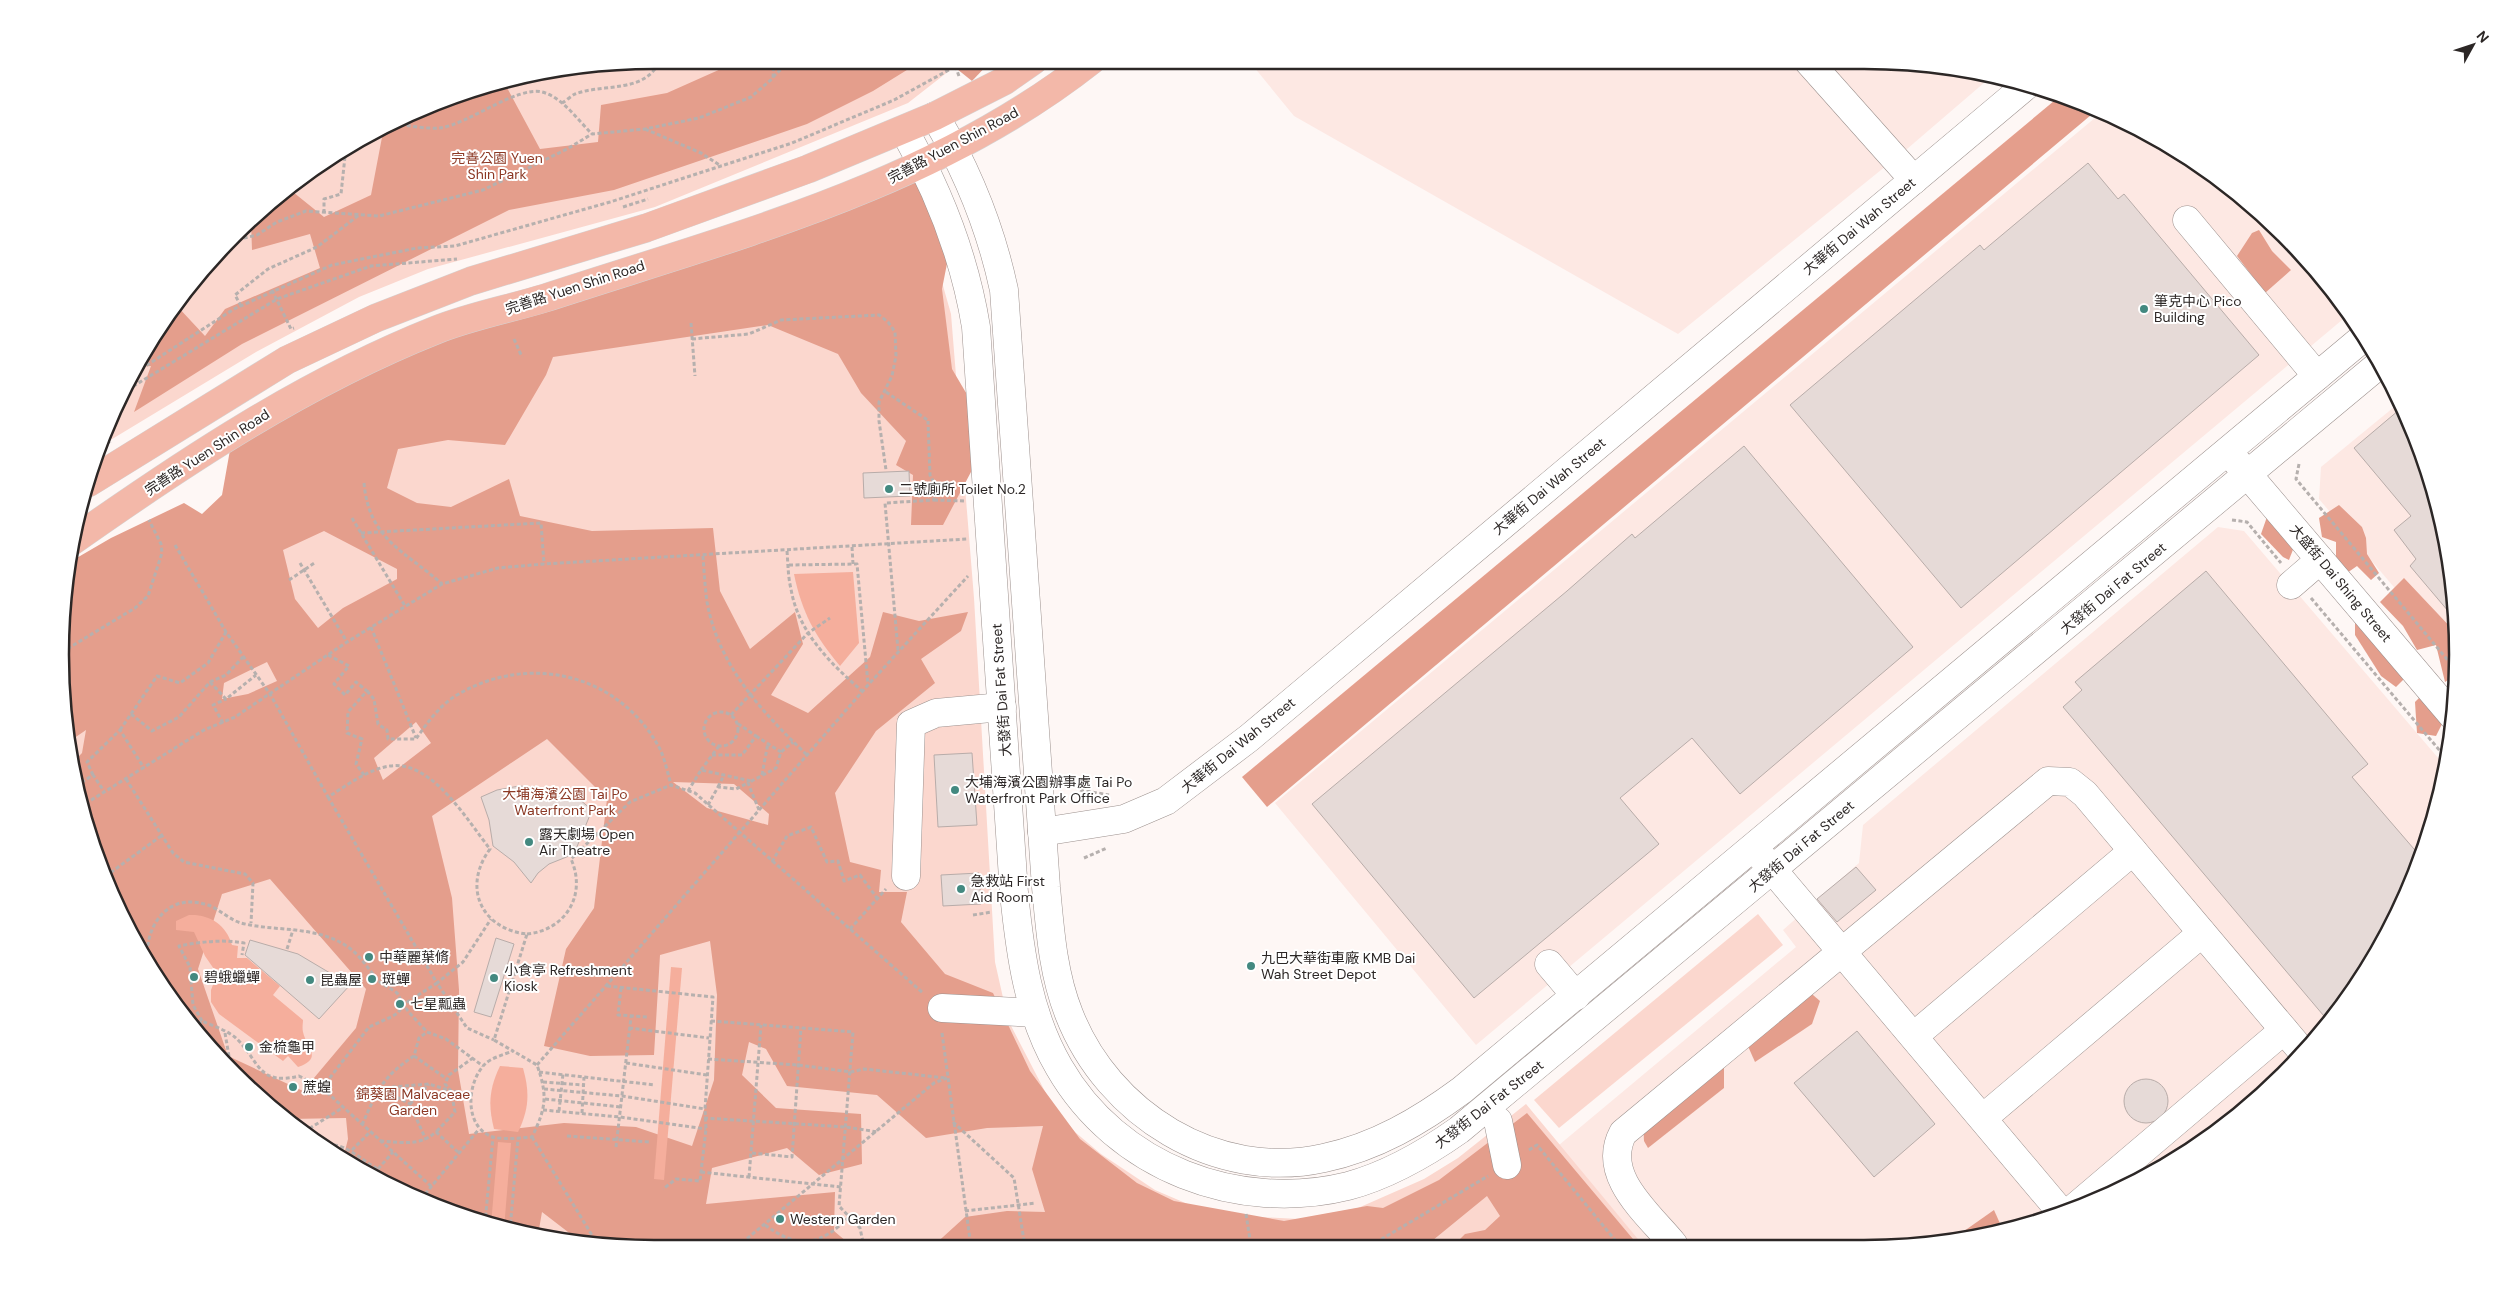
<svg xmlns="http://www.w3.org/2000/svg" width="2518" height="1309" viewBox="0 0 2518 1309" font-family="'DM Sans','Noto Sans TC',sans-serif">
	<rect width="100%" height="100%" fill="#fef7f5"/>
	<g fill="#fde8e3">
		<path d="M1249,61H1902L1992,76L1907,149L1678,334L1294,116Z"/>
		<path d="M2102,112L2126,121L2225,183L2310,262L2348,315L1476,1045L1275,803Z"/>
		<path d="M2399,403L2426,463L2453,577L2456,660L2319,499L2321,467Z"/>
		<path d="M2218,527L2244,531L2445,766L2438,808L2397,917L2335,1017L2225,1126L2091,1204L1941,1244L1643,1245L1559,1145L1796,947L1783,930L1859,863L1863,825Z"/>
	</g>
	<g fill="#fbd7ce">
		<path d="M654,60H963L908,103L655,207L428,269L359,297L256,352L99,447L105,427L140,357L208,262L292,183L357,140L463,92L539,71Z"/>
		<path d="M934,254L951,314L974,598L995,962L1008,1020L1052,1105L1075,1132L1101,1154L1155,1190L1197,1208L1239,1216L1299,1219L1358,1208L1424,1179L1458,1158L1526,1104L1643,1245L616,1248L501,1229L392,1188L324,1149L234,1075L183,1016L121,917L80,809L65,732L63,674L162,618L441,383Z"/>
		<path d="M1758,914L1783,945L1559,1128L1534,1100Z"/>
	</g>
	<g fill="#e49e8c" fill-rule="evenodd">
		<path d="M741,60H923L873,91L807,124L614,190L509,210L242,344L134,412L151,366L135,367L177,306L205,336L225,309L320,268L310,234L252,250L251,222L288,188L324,217L371,195L383,132L382,129L457,95L505,84L540,149L598,142L601,105L667,93Z"/>
		<path d="M968,60H992L972,81L957,69Z"/>
		<path d="M2060,96L2097,110L1267,807L1242,777Z"/>
		<path d="M918,164L956,218L942,289L952,369L975,408L981,453L943,525H911L913,475L896,465L906,441L861,393L838,354L768,325L553,357L546,375L505,445L448,440L398,449L387,488L417,503L451,507L509,479L520,516L592,531L713,528L720,591L750,649L795,612L803,644L771,695L808,713L870,657L883,612L919,621L968,612L961,631L921,659L935,683L876,731L835,793L850,862L881,870L879,892H907L901,922L945,974L993,993L1030,1071L1080,1139L1137,1183L1174,1201L1284,1221L1367,1206L1383,1208L1439,1180L1527,1113L1638,1245H1454L1465,1234L1485,1230L1500,1216L1487,1196L1427,1245L932,1247L965,1217L1007,1211L1045,1212L1032,1169L1043,1126L987,1128L926,1138L877,1095L787,1086L766,1049L749,1042L742,1075L776,1108L861,1114L862,1164L819,1175L787,1148L712,1168L706,1204L835,1192L834,1231L853,1247L616,1248L581,1242L542,1212L538,1235L501,1229L392,1188L343,1159L348,1139L346,1118L288,1119L234,1075L183,1016L121,917L80,809L71,764L82,753L86,730L67,743L65,732L61,616L68,563L111,538L184,503L202,514L222,495L230,450L327,379ZM324,531L397,569V579L343,608L318,628L295,599L283,550ZM267,662L277,681L248,694L222,699L224,683ZM416,722L431,743L383,780L374,758ZM547,739L607,799L594,908L566,949L544,1046L590,1056L654,1055L660,955L710,941L717,995L714,1080L692,1146L636,1127L564,1123L469,1134L458,1070L459,990L452,898L432,816ZM673,782L734,784L769,814L768,825L707,808ZM270,879L366,989L356,1028L303,1091L228,1056L198,969L222,894Z"/>
		<path d="M2259,230L2272,251L2291,270L2265,293L2237,256L2252,233Z"/>
		<path d="M2339,505L2362,527L2366,538L2367,554L2379,573L2371,580L2357,566L2347,573L2336,560V542L2322,537L2319,518Z"/>
		<path d="M2268,514L2297,539L2289,560L2283,557L2261,534Z"/>
		<path d="M2404,578L2455,632L2456,675L2445,682L2436,645L2417,650L2403,626L2380,602Z"/>
		<path d="M2355,614L2408,675L2396,687L2381,676L2355,635Z"/>
		<path d="M2422,695L2444,720L2436,736L2417,733L2415,702Z"/>
		<path d="M1792,977L1820,1001L1812,1024L1755,1062L1739,1026Z"/>
		<path d="M1704,1052L1724,1068V1088L1648,1148L1644,1141L1642,1104Z"/>
		<path d="M1994,1210L2002,1228L1957,1240V1236Z"/>
	</g>
	<g fill="#f5ae9c">
		<path d="M853,572L859,643L840,666C815,636 802,613 794,574Z"/>
		<path d="M189,915C209,914 226,924 232,945L238,946L237,958H247L280,986L273,995L303,1020C303,1023 302,1028 303,1032C306,1047 324,1058 298,1067L288,1056L283,1061L219,1014L211,1002V990L216,977V972L205,956L194,932L176,930V921Z"/>
		<path d="M671,967L682,968L664,1180L654,1179Z"/>
		<path d="M500,1066L523,1068C530,1093 529,1109 518,1132L494,1129C488,1105 489,1089 500,1066Z"/>
		<path d="M498,1142L511,1143L504,1229L491,1225Z"/>
	</g>
	<g fill="#e6dad7" stroke="#b8aca9">
		<path d="M2088,163L2118,199L2124,194L2259,355L1961,608L1790,405L1980,245L1984,250Z"/>
		<path d="M2399,410L2406,418L2426,463L2453,577L2454,618L2410,566L2416,559L2394,530L2411,516L2354,448Z"/>
		<path d="M1744,446L1913,647L1740,794L1692,738L1620,798L1659,844L1474,998L1312,804L1567,591L1632,534L1635,538Z"/>
		<path d="M909,471L910,496L864,498L863,473Z"/>
		<path d="M2206,571L2368,764L2352,777L2420,856L2397,917L2329,1022L2063,707L2082,690L2075,682Z"/>
		<path d="M972,753L977,825L938,827L934,755Z"/>
		<path d="M519,786L556,789L579,799L592,810L574,854L549,864L538,873L531,883L514,862L493,846L489,820L481,797L497,790Z"/>
		<path d="M1856,867L1876,890L1837,922L1817,899Z"/>
		<path d="M979,873L981,904L943,906L941,875Z"/>
		<path d="M496,938L514,944L491,1017L474,1012Z"/>
		<path d="M250,940L298,954L335,976L338,974L350,985L319,1019L245,955Z"/>
		<path d="M1857,1031L1935,1124L1874,1177L1794,1083Z"/>
		<circle cx="2146" cy="1101" r="22"/>
	</g>
	<g fill="none" stroke-linecap="round" stroke-linejoin="round">
		<g stroke="#9c918e" stroke-width="29">
			<g id="minor">
				<path d="M1808,61L1914,180"/>
				<path d="M935,116C967,170 991,229 1004,290L1046,887C1050,930 1053,974 1069,1014C1108,1114 1216,1182 1324,1158C1376,1147 1420,1121 1462,1090L2364,337"/>
				<path d="M904,130C938,190 965,259 976,327L1014,893C1020,953 1028,1014 1059,1067C1117,1168 1238,1213 1348,1186C1389,1175 1425,1154 1459,1130L2381,363"/>
				<path d="M2187,220L2317,376"/>
				<path d="M2237,462L2453,716"/>
				<path d="M2291,585L2320,560"/>
				<path d="M1042,832L1124,819L1166,801L1249,738L2028,84"/>
				<path d="M1761,856L2061,1212"/>
				<path d="M906,876L911,724L936,713L1002,707"/>
				<path d="M1549,964L1576,996"/>
				<path d="M942,1008L1035,1013"/>
				<path d="M1914,1036L2133,851"/>
				<path d="M1983,1118L2202,933"/>
				<path d="M1498,1121L1507,1165"/>
				<path d="M2073,1209L2284,1030"/>
				<path d="M1674,1245C1649,1214 1600,1176 1623,1133L2048,781L2070,782L2085,794L2301,1050"/>
			</g>
		</g>
		<g stroke="#d5d4d4" stroke-width="29">
			<g id="major">
				<path d="M88,483L287,360L376,318L471,281L646,228L808,169L935,116L1004,81L1034,60"/>
				<path d="M71,542C186,461 305,382 436,330C471,316 509,309 545,298C734,236 933,186 1092,60"/>
			</g>
		</g>
		<g stroke="#b6b0ae" stroke-width="3" stroke-dasharray="4 2.5" stroke-linecap="butt">
			<path d="M953,60L959,76"/>
			<path d="M773,77L790,60"/>
			<path d="M562,103C566,101 571,96 575,94C604,83 646,94 660,60"/>
			<path d="M394,123C408,126 427,129 440,128C469,124 516,86 542,92C562,97 577,119 592,134"/>
			<path d="M645,129L701,153L721,166"/>
			<path d="M623,207L648,199"/>
			<path d="M324,213V199L341,194L346,147"/>
			<path d="M231,241L257,235L277,222L306,211L379,216L483,190L567,149L592,134L645,129L699,118L751,97L773,78L774,60"/>
			<path d="M272,290L291,329L294,328"/>
			<path d="M241,306L235,295L268,269L317,247L359,215"/>
			<path d="M691,323L695,376"/>
			<path d="M514,339L522,357"/>
			<path d="M692,339L749,334L781,320L879,315L888,322L895,332L896,356L892,376L879,402V421L886,470"/>
			<path d="M130,376L234,309L332,265L417,248L455,246L610,202L792,143L894,100L967,60"/>
			<path d="M886,392L929,421"/>
			<path d="M122,393L277,299L371,266L457,259"/>
			<path d="M104,431L110,443"/>
			<path d="M2299,464L2296,479L2456,670"/>
			<path d="M364,483C369,540 405,551 442,584"/>
			<path d="M934,500L964,501"/>
			<path d="M352,518L405,606"/>
			<path d="M2232,520L2247,522L2281,563"/>
			<path d="M361,533L541,523L544,564"/>
			<path d="M175,545L226,632L270,694L328,797C346,786 368,769 390,766C432,760 467,820 490,849C462,887 481,929 527,934L494,1040L513,1051C505,1054 491,1058 485,1064C466,1083 464,1128 493,1137C504,1140 520,1138 532,1137C546,1108 548,1096 537,1065L513,1051"/>
			<path d="M852,547L853,564"/>
			<path d="M787,551C788,564 788,577 791,589C798,632 831,664 862,691"/>
			<path d="M703,556C704,571 705,587 707,602C719,667 762,712 807,755"/>
			<path d="M300,563L347,642"/>
			<path d="M789,565L857,564L868,684"/>
			<path d="M289,580L316,562"/>
			<path d="M2311,598L2446,758"/>
			<path d="M371,627L416,738"/>
			<path d="M898,650L885,503L934,500L933,481L930,475L928,421"/>
			<path d="M62,652L135,608L148,596L162,553L161,544L149,520"/>
			<path d="M328,655L349,666L334,684L345,695L356,682L367,691L348,712L347,733L362,739L356,764L364,775"/>
			<path d="M210,682L226,699L256,675"/>
			<path d="M367,691L374,699L378,724L387,730L388,739H416C427,723 440,705 457,695C529,652 620,674 660,749C665,760 668,774 671,785"/>
			<circle cx="721" cy="729" r="17"/>
			<path d="M131,714L152,731L179,717L210,682L226,675L243,657"/>
			<path d="M731,715L808,633L830,618"/>
			<path d="M223,723L213,705L226,699"/>
			<path d="M120,730L157,676L180,683L208,663L226,632"/>
			<path d="M756,736L781,752"/>
			<path d="M712,755H742L756,736L737,723"/>
			<path d="M701,770L719,746"/>
			<path d="M93,775L87,762L120,730L144,768"/>
			<path d="M762,775L768,743"/>
			<path d="M126,779L173,853L184,862L245,874L253,883L251,923"/>
			<path d="M76,786L93,775L104,791"/>
			<path d="M718,787L724,775"/>
			<path d="M1080,790L1109,795"/>
			<path d="M688,791L701,770L751,781"/>
			<path d="M328,797L437,983L463,962L491,919"/>
			<path d="M708,805L718,787L736,789L748,783"/>
			<path d="M80,807L204,730L235,717L347,642L442,584L498,568L544,564L967,539"/>
			<path d="M759,810L748,783L776,768L781,752L793,742"/>
			<path d="M1084,858L1107,848"/>
			<path d="M772,862L787,836L811,827L827,862L838,861L844,881L860,875L877,898"/>
			<path d="M106,877L110,873L161,836"/>
			<path d="M973,915L992,912"/>
			<path d="M850,929L886,889"/>
			<path d="M527,934C566,930 587,895 571,859L630,802L671,785L695,793L923,993"/>
			<path d="M287,949L293,930"/>
			<path d="M147,959C146,924 168,892 208,905C219,909 230,920 241,923C276,932 316,925 348,947C361,956 368,969 378,980C383,986 391,988 397,993C400,997 401,1002 404,1006C411,1015 419,1023 427,1032"/>
			<path d="M607,986L713,997L705,1109L706,1129L700,1181L676,1179L663,1189"/>
			<path d="M621,988L618,1015L648,1017"/>
			<path d="M202,1021L193,1005L190,967L179,946C200,942 222,939 244,943L242,955"/>
			<path d="M711,1021L853,1032L839,1206L860,1228L864,1247"/>
			<path d="M193,1028L202,1021C213,1026 229,1031 237,1039C260,1062 258,1086 299,1076L322,1088L369,1027L391,1017L398,1013L403,1005L437,983L467,1028L494,1040"/>
			<path d="M629,1028L709,1038"/>
			<path d="M225,1033L231,1068L248,1081L259,1095"/>
			<path d="M942,1033L971,1247"/>
			<path d="M414,1056L447,1079"/>
			<path d="M708,1059L798,1065L851,1072L864,1069L946,1078"/>
			<path d="M626,1063L707,1075"/>
			<path d="M537,1065L868,685L968,576"/>
			<path d="M539,1072L655,1085"/>
			<path d="M543,1082L584,1085"/>
			<path d="M322,1088L432,1187"/>
			<path d="M379,1088L429,1084L451,1091L455,1112L436,1132"/>
			<path d="M379,1088L410,1104L426,1140"/>
			<path d="M544,1089L622,1096L705,1109"/>
			<path d="M471,1094L451,1091L445,1084L449,1075L473,1058"/>
			<path d="M545,1099L621,1107"/>
			<path d="M410,1104L429,1084"/>
			<path d="M276,1110L309,1130"/>
			<path d="M543,1110L620,1117L706,1129"/>
			<path d="M559,1111L563,1074"/>
			<path d="M582,1113L584,1077"/>
			<path d="M704,1118L846,1127L878,1132"/>
			<path d="M953,1122L1014,1178L1025,1247"/>
			<path d="M362,1125C377,1091 382,1077 414,1056L419,1038L427,1032L446,1039L483,1066"/>
			<path d="M304,1132L342,1108"/>
			<path d="M567,1136L650,1142"/>
			<path d="M532,1137L598,1245"/>
			<path d="M380,1141C402,1142 418,1147 436,1132L459,1153"/>
			<path d="M321,1146C343,1139 360,1160 378,1169L380,1181"/>
			<path d="M616,1147L631,1017"/>
			<path d="M352,1150L370,1132"/>
			<path d="M1529,1150L1537,1145L1615,1240"/>
			<path d="M752,1153L792,1157L801,1028"/>
			<path d="M378,1169L393,1152"/>
			<path d="M701,1172L841,1187"/>
			<path d="M368,1174L371,1166"/>
			<path d="M749,1177L761,1025"/>
			<path d="M421,1199L479,1129"/>
			<path d="M965,1211L1036,1203"/>
			<path d="M1246,1214L1251,1246"/>
			<path d="M485,1223L493,1137"/>
			<path d="M765,1225C799,1250 820,1246 850,1216"/>
			<path d="M510,1230L518,1138"/>
			<path d="M816,1240V1247"/>
			<path d="M970,1240L983,1243"/>
			<path d="M1370,1246L1488,1176"/>
			<path d="M737,1247L934,1083L947,1078"/>
		</g>
		<use href="#minor" stroke="#fff" stroke-width="28"/>
		<use href="#major" stroke="#f3b8a9" stroke-width="28"/>
	</g>
	<g fill="#438980" stroke="#fff" stroke-width="2">
		<circle cx="2144" cy="309" r="5"/>
		<circle cx="889" cy="489" r="5"/>
		<circle cx="955" cy="790" r="5"/>
		<circle cx="529" cy="842" r="5"/>
		<circle cx="961" cy="889" r="5"/>
		<circle cx="369" cy="957" r="5"/>
		<circle cx="1251" cy="966" r="5"/>
		<circle cx="194" cy="977" r="5"/>
		<circle cx="494" cy="978" r="5"/>
		<circle cx="372" cy="979" r="5"/>
		<circle cx="310" cy="980" r="5"/>
		<circle cx="400" cy="1004" r="5"/>
		<circle cx="249" cy="1047" r="5"/>
		<circle cx="293" cy="1087" r="5"/>
		<circle cx="780" cy="1219" r="5"/>
	</g>
	<g text-anchor="middle" stroke-width="4" stroke-linejoin="round" paint-order="stroke">
		<g font-size="14" fill="#2c2726" stroke="#fff">
			<text transform="translate(953 145) rotate(-28)" y="5">完善路 Yuen Shin Road</text>
			<text transform="translate(1859 226) rotate(-40)" y="5">大華街 Dai Wah Street</text>
			<text transform="translate(575 287) rotate(-18)" y="5">完善路 Yuen Shin Road</text>
			<text transform="translate(207 452) rotate(-33)" y="5">完善路 Yuen Shin Road</text>
			<text transform="translate(1549 486) rotate(-40)" y="5">大華街 Dai Wah Street</text>
			<text transform="translate(2341 583) rotate(50)" y="5">大盛街 Dai Shing Street</text>
			<text transform="translate(2113 588) rotate(-40)" y="5">大發街 Dai Fat Street</text>
			<text transform="translate(1001 690) rotate(-94)" y="5">大發街 Dai Fat Street</text>
			<text transform="translate(1238 745) rotate(-39)" y="5">大華街 Dai Wah Street</text>
			<text transform="translate(1801 846) rotate(-40)" y="5">大發街 Dai Fat Street</text>
			<text transform="translate(1489 1104) rotate(-38)" y="5">大發街 Dai Fat Street</text>
		</g>
		<g font-size="14" fill="#8c3925" stroke="#fff">
			<text x="497" y="163">完善公園 Yuen<tspan x="497" dy="16">Shin Park</tspan></text>
			<text x="565" y="799">大埔海濱公園 Tai Po<tspan x="565" dy="16">Waterfront Park</tspan></text>
			<text x="413" y="1099">錦葵園 Malvaceae<tspan x="413" dy="16">Garden</tspan></text>
		</g>
		<g font-size="14" fill="#2c2726" stroke="#fff" text-anchor="start">
			<text x="2154" y="306">筆克中心 Pico<tspan x="2154" dy="16">Building</tspan></text>
			<text x="899" y="494">二號廁所 Toilet No.2</text>
			<text x="965" y="787">大埔海濱公園辦事處 Tai Po<tspan x="965" dy="16">Waterfront Park Office</tspan></text>
			<text x="539" y="839">露天劇場 Open<tspan x="539" dy="16">Air Theatre</tspan></text>
			<text x="971" y="886">急救站 First<tspan x="971" dy="16">Aid Room</tspan></text>
			<text x="379" y="962">中華麗葉脩</text>
			<text x="1261" y="963">九巴大華街車廠 KMB Dai<tspan x="1261" dy="16">Wah Street Depot</tspan></text>
			<text x="504" y="975">小食亭 Refreshment<tspan x="504" dy="16">Kiosk</tspan></text>
			<text x="204" y="982">碧蛾蠟蟬</text>
			<text x="382" y="984">斑蟬</text>
			<text x="320" y="985">昆蟲屋</text>
			<text x="410" y="1009">七星瓢蟲</text>
			<text x="259" y="1052">金梳龜甲</text>
			<text x="303" y="1092">蔗蝗</text>
			<text x="790" y="1224">Western Garden</text>
		</g>
	</g>
	<path d="M0 0H2518V1309H0ZM654 69H1864A585 585 0 0 1 2449 654V655A585 585 0 0 1 1864 1240H654A585 585 0 0 1 69 655V654A585 585 0 0 1 654 69Z" fill="#fff" fill-rule="evenodd"/>
	<path fill="none" stroke="#2c2726" stroke-width="2.5" d="M654 69H1864A585 585 0 0 1 2449 654V655A585 585 0 0 1 1864 1240H654A585 585 0 0 1 69 655V654A585 585 0 0 1 654 69Z"/>
	<g transform="translate(2473 45) rotate(50)" stroke="#ffffff" stroke-width="4" paint-order="stroke">
	<path d="M0-4L9 19L0 12L-9 19Z" fill="#2c2726"/>
	<text y="-8" font-size="14" font-weight="bold" text-anchor="middle" fill="#2c2726">N</text>
	</g>
</svg>
